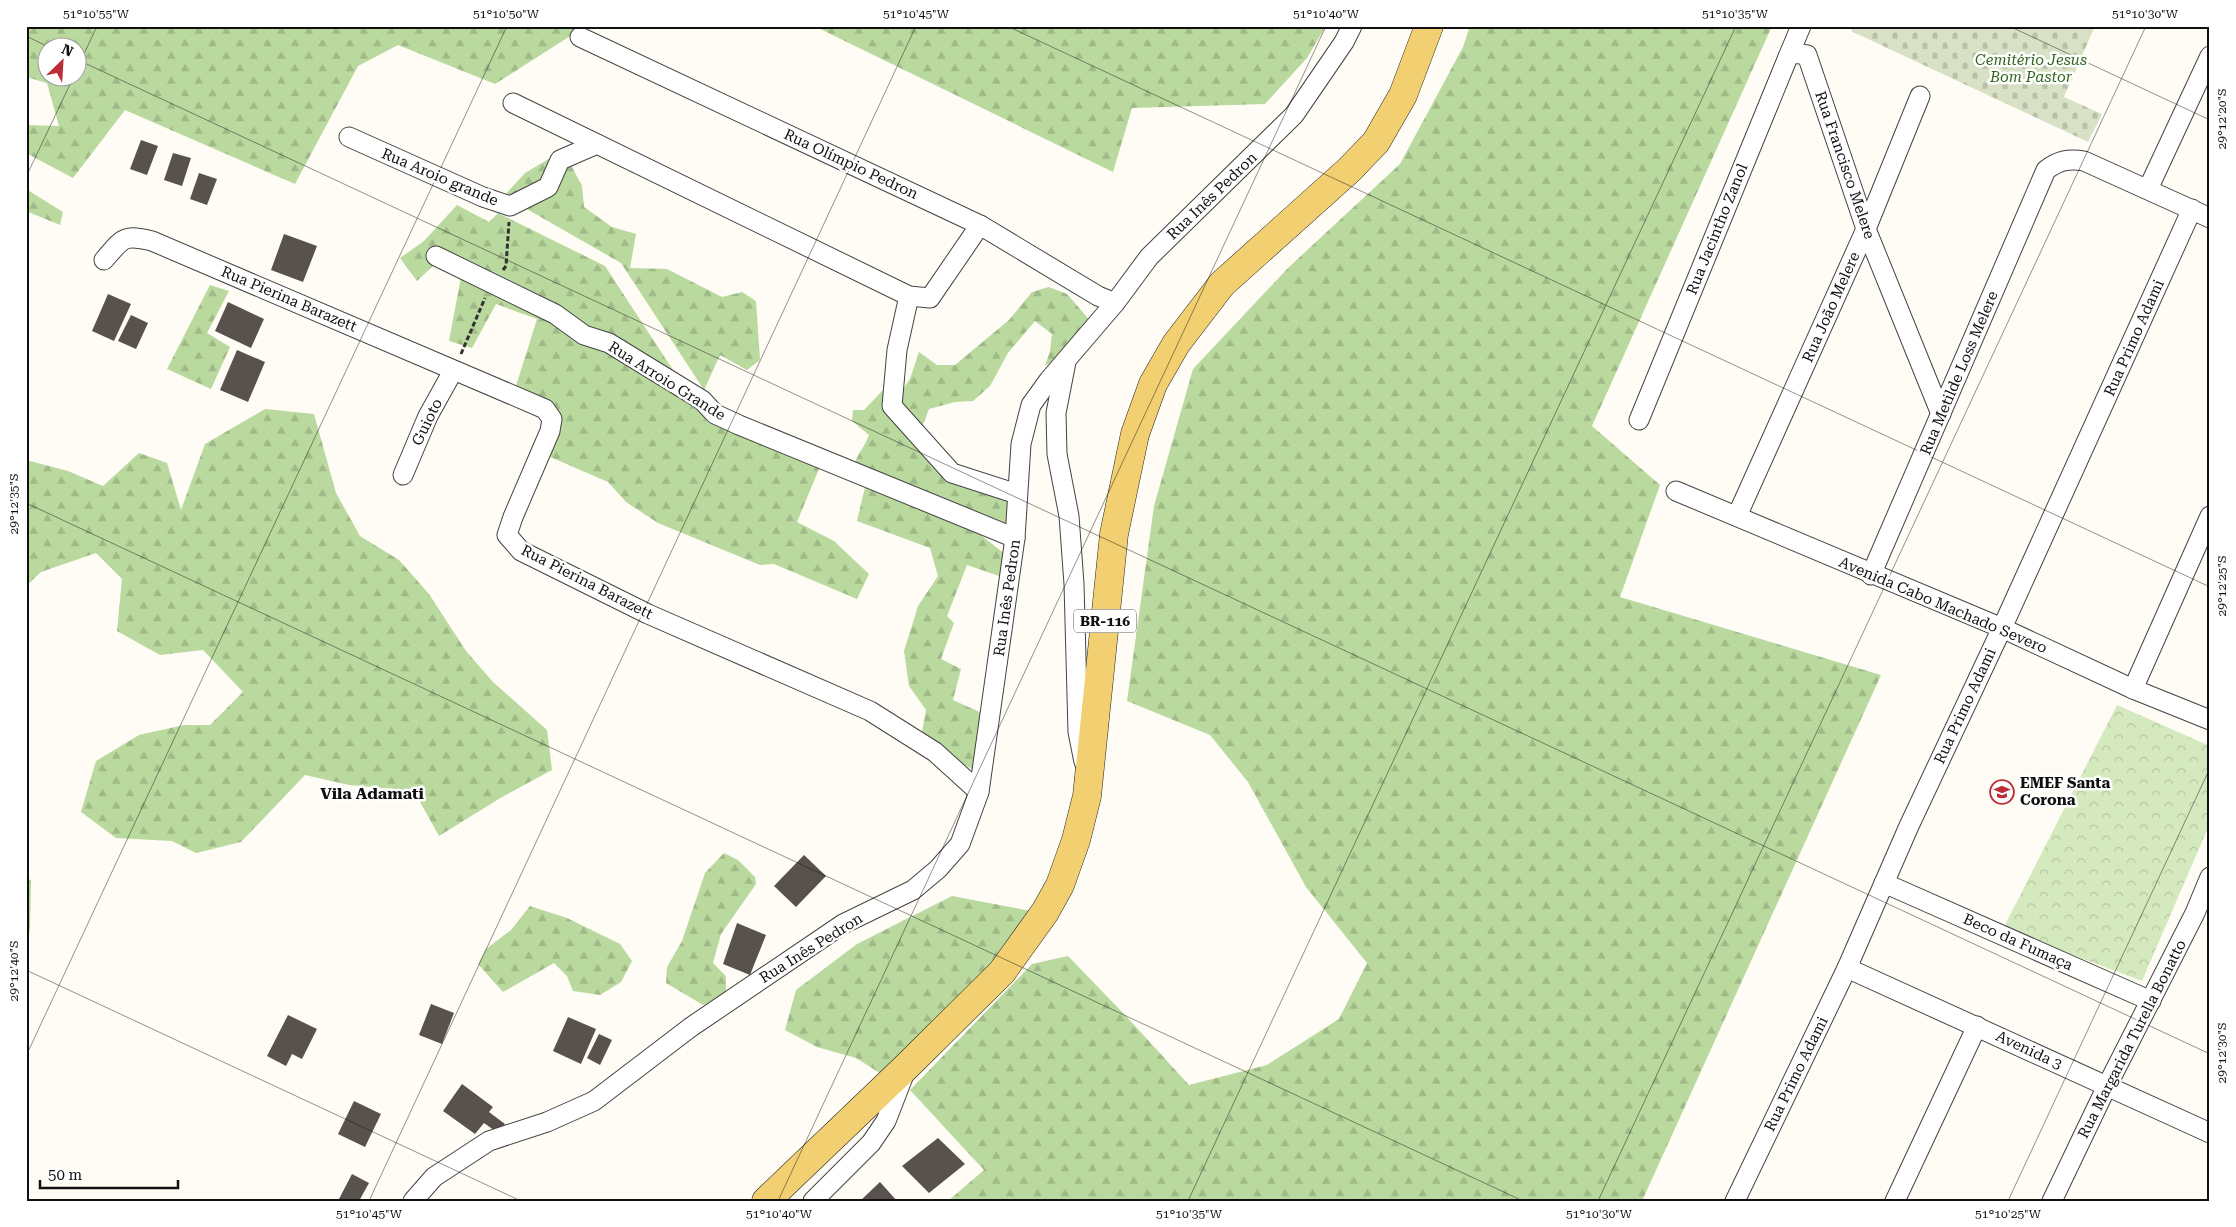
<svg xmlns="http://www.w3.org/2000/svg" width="2236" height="1227" viewBox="0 0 2236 1227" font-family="'Roboto Serif',serif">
	<defs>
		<pattern id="forest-firs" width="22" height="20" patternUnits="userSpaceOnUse" patternTransform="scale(1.25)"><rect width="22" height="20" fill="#bad99e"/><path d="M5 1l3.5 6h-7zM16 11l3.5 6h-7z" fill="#9fb987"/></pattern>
		<pattern id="cemetery-stones" width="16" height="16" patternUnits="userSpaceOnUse" patternTransform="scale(1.25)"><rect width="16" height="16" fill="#d8e1c5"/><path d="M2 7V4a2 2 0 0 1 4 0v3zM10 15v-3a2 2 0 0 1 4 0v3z" fill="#b8c0a8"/></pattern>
		<pattern id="park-crowns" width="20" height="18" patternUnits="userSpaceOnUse" patternTransform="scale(1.25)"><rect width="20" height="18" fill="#d5e9be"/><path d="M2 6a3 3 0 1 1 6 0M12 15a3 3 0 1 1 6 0" fill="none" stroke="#b6c7a2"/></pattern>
	</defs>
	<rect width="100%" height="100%" fill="#fefcf4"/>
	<g fill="url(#forest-firs)" fill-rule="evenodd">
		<path d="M26,26H586L495,84L398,45L358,66L295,184L125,110L73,178L26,153V125L59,126L47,83L26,77ZM48,48H78V78H48Z"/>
		<path d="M814,26H1326L1307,58L1265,104L1132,108L1113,172Z"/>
		<path d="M1470,26H1772L1592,426L1660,485L1620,597L1881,675L1642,1201H948L984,1170L910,1090L1032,964L1068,956L1125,1015L1189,1085L1267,1065L1339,1019L1367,963L1306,887L1248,782L1210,735L1127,701L1154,506L1193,369L1289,267L1400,164L1463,47Z"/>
		<path d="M552,157L570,163L582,186L584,207L612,227L636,234L630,268L667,269L722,297L742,292L756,301L760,360L747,370L720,355L704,390L621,263L504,196L525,173Z"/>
		<path d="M26,189L63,212L60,225L26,211Z"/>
		<path d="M457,205L489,222L498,213L605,266L707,422L821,464L797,522L834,541L869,574L857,599L774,564L760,565L658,523L626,502L608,482L548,456L562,417L552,405L515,389L537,319L496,304L472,348L449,341L461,277L435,264L417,281L400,258L424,241Z"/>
		<path d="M210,285L229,291L207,333L230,347L211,389L167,369Z"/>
		<path d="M1049,287L1067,294L1093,324L1058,358L1045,366L1050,351L1052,334L1035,321L1008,353L990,386L973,401L955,402L929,409L917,440L1013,501L1012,528L853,469C855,458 865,446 869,435L852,421L853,410H864L883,390L895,401L910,379L919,352L937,365H955L1009,320L1032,292Z"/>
		<path d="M265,409L314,414L336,493L360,536L399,560L429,594L466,651L493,682L547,730L552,770L502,797L439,836L414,791L349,785L305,775L241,842L196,853L172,841L116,838L81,812L96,761L139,735L184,725H210L243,692L203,650L160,655L117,631L122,579L96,553L41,572L26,586V460L68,471L103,486L139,453L167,463L181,510L205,444Z"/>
		<path d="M866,483L962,520L1006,555L1002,577L967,565L947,616L954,623L941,659L961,669L953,700L984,714L974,770L957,761L922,732L926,710L909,686L904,651L918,606L938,576L930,548L857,521Z"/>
		<path d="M724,853L738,860L755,877L756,884L721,934L713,963L726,976V999L703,1005L666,983L667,967L682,941L705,873Z"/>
		<path d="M26,878L31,880L30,929L26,952Z"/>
		<path d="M952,896L1036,912L1001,959L883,1075L856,1058L817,1047L785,1030L796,990L857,944Z"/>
		<path d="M530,906L567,918L620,944L632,961L621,982L600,995L573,991L567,976L554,963L503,992L478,964L486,949L511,930Z"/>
	</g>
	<path fill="url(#cemetery-stones)" d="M1853,26H2095L2064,97L2102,114L2088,142L1851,31Z"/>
	<path fill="url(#park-crowns)" d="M2117,705L2210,746V823L2142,981L2003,929Z"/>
	<g fill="#59514d">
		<path d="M141,140L158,146L147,175L130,169Z"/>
		<path d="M173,153L191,158L182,186L164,180Z"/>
		<path d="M199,173L217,179L207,205L190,199Z"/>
		<path d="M284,234L317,246L303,282L271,270Z"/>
		<path d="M108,294L131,304L114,341L92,331Z"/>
		<path d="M228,302L264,319L251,348L215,331Z"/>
		<path d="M131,315L148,323L136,349L118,341Z"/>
		<path d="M237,350L265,362L248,402L220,390Z"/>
		<path d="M804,855L826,876L796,907L774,886Z"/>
		<path d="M737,923L766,935L750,975L723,964Z"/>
		<path d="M431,1004L454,1013L442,1044L419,1035Z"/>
		<path d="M288,1015L317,1029L302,1059L292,1054L286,1066L267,1056Z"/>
		<path d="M568,1017L596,1029L581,1064L553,1051Z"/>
		<path d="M599,1034L612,1040L600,1065L587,1058Z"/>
		<path d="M462,1084L493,1107L489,1112L505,1124L498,1133L484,1123L475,1134L443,1111Z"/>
		<path d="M354,1101L381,1114L365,1147L338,1134Z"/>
		<path d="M938,1138L965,1164L929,1193L902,1166Z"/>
		<path d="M352,1174L369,1183L359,1201H343L339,1199Z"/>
		<path d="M880,1182L897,1201H860Z"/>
	</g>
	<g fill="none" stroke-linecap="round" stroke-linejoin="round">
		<g stroke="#434343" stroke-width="21">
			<g id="street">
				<path d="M580,37L980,225L1098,296L1115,303"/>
				<path d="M1788,57L1801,26"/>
				<path d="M513,103L909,296L930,298L980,225"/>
				<path d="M349,137L483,197L510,206L548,187L560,160L597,144"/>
				<path d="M2148,189L2210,56"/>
				<path d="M436,256L555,314L584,335L609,343L702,400L715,414L739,425L1015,538"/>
				<path d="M104,260C123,238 123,234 152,241L545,409L552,419L550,431L513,517L507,535L521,551L648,614L870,711L935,752L979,792"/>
				<path d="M909,296L897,350L892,406L952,473L1017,494"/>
				<path d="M1066,362L1056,413L1057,454L1069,516L1074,584L1078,732L1084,762"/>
				<path d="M1639,420L1788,57L1794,53L1807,55L1866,229L1941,414"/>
				<path d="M403,475L428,416L453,371"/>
				<path d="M1676,491L2002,628L2133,689L2210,720"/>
				<path d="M1737,516L1866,229L1920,96"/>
				<path d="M1871,575L2046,170C2058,161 2068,158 2084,161L2210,218"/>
				<path d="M2133,689L2210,516"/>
				<path d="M1884,883L2151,1001"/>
				<path d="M1847,968L2210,1133"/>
				<path d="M413,1201L434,1177L489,1141L547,1122L594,1101L691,1027L843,924L913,890L938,869L960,844L979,792L1015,538L1021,444L1031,405L1049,380L1115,303L1149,257L1294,115L1344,42L1352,26"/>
				<path d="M813,1201L871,1143L886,1121L905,1072"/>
				<path d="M1735,1201L1847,968L1909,826L2002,628L2192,209"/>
				<path d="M1895,1201L1977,1026"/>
				<path d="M2052,1201L2107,1086L2195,913L2210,877"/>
			</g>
		</g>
		<g stroke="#212121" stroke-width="29">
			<path id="primary" d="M766,1201L906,1067L1002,972L1045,912L1060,885L1076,840L1087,796L1114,534L1135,434L1153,384L1176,344L1222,284L1349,170L1376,142L1403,95L1429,26"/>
		</g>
		<g stroke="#323232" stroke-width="3" stroke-dasharray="5 2.5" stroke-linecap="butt">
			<path d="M503,270L506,266L509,222"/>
			<path d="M461,354L485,298"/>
		</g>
		<use href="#street" stroke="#fff" stroke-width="19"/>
		<use href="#primary" stroke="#f2d071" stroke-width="28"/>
	</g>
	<path fill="none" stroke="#101010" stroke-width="1" stroke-opacity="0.45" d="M1007,26L2210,587M2009,26L2210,120M26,36L51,48M78,60L2210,1054M78,67L97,26M26,177L73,78M26,503L1523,1201M26,970L521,1201M26,1056L507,26M369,1201L916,26M778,1201L1326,26M1188,1201L1736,26M1598,1201L2146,26M2008,1201L2210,768"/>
	<defs>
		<g id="school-ring" transform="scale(1.25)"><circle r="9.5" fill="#fff" stroke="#bc2d37" stroke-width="1.5"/><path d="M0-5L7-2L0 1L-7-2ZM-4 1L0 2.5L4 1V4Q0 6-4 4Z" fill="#bc2d37"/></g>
	</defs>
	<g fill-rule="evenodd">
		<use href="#school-ring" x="2002" y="792"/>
	</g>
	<g text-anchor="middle" stroke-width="5" stroke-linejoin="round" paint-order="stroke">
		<rect fill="#fff" stroke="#585858" stroke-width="1" x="1074" y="609.5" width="62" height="23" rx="4"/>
		<g font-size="14" font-weight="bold" fill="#101010">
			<text x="1105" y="626">BR-116</text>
		</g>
		<g font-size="15" font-style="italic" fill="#326622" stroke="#fff">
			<text x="2031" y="65">Cemitério Jesus<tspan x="2031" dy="17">Bom Pastor</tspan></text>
		</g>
		<g font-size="15" fill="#101010" stroke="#fff">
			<text transform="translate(851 164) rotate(25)" y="5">Rua Olímpio Pedron</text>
			<text transform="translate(1845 165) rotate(71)" y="5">Rua Francisco Melere</text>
			<text transform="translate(440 177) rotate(23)" y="5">Rua Aroio grande</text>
			<text transform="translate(1212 196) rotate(-44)" y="5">Rua Inês Pedron</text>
			<text transform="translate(1717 229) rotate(-68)" y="5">Rua Jacintho Zanol</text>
			<text transform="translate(289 299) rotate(23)" y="5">Rua Pierina Barazett</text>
			<text transform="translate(1831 307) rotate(-66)" y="5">Rua João Melere</text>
			<text transform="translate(2134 338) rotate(-66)" y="5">Rua Primo Adami</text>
			<text transform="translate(1959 373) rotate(-67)" y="5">Rua Metilde Loss Melere</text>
			<text transform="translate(667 381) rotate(32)" y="5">Rua Arroio Grande</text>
			<text transform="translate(427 422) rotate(-64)" y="5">Guioto</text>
			<text transform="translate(587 582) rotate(27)" y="5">Rua Pierina Barazett</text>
			<text transform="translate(1007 598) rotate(-82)" y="5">Rua Inês Pedron</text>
			<text transform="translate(1943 605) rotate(23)" y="5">Avenida Cabo Machado Severo</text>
			<text transform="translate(1965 706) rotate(-65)" y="5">Rua Primo Adami</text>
			<text transform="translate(2018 942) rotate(24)" y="5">Beco da Fumaça</text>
			<text transform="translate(811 948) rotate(-32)" y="5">Rua Inês Pedron</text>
			<text transform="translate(2132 1039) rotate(-63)" y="5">Rua Margarida Turella Bonatto</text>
			<text transform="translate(2029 1050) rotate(25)" y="5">Avenida 3</text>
			<text transform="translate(1796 1074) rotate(-64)" y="5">Rua Primo Adami</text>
		</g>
		<g font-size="15" font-weight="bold" fill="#101010" stroke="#fff" text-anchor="start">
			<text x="2020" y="788">EMEF Santa<tspan x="2020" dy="17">Corona</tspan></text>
		</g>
		<g font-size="16" font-weight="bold" fill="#101010" stroke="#fff">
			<text x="372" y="799">Vila Adamati</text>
		</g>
	</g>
	<rect width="2236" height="1227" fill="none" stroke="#ffffff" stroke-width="55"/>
	<g transform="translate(62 62) rotate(25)"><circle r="24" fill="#ffffff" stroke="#9f9f9f"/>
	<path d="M0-4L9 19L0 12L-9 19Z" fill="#bc2d37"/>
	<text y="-8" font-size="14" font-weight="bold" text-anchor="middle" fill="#101010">N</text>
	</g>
	<path d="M40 1180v8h138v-8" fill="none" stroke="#101010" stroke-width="2.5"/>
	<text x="48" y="1180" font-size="15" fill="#101010" stroke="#ffffff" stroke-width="4" paint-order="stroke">50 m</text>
	<rect x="28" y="28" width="2180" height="1172" fill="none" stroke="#101010" stroke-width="2"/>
	<g font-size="12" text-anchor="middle" fill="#101010">
		<text x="96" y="18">51°10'55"W</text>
		<text x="506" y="18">51°10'50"W</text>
		<text x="916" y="18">51°10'45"W</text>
		<text x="1326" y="18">51°10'40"W</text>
		<text x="1735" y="18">51°10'35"W</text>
		<text x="2145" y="18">51°10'30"W</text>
		<text transform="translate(2222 119) rotate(-90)" y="4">29°12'20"S</text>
		<text transform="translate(14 504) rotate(-90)" y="4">29°12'35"S</text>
		<text transform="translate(2222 586) rotate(-90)" y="4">29°12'25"S</text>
		<text transform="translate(14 971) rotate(-90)" y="4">29°12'40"S</text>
		<text transform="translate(2222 1053) rotate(-90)" y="4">29°12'30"S</text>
		<text x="369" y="1218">51°10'45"W</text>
		<text x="779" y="1218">51°10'40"W</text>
		<text x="1189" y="1218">51°10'35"W</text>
		<text x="1599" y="1218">51°10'30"W</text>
		<text x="2008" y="1218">51°10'25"W</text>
	</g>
</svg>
